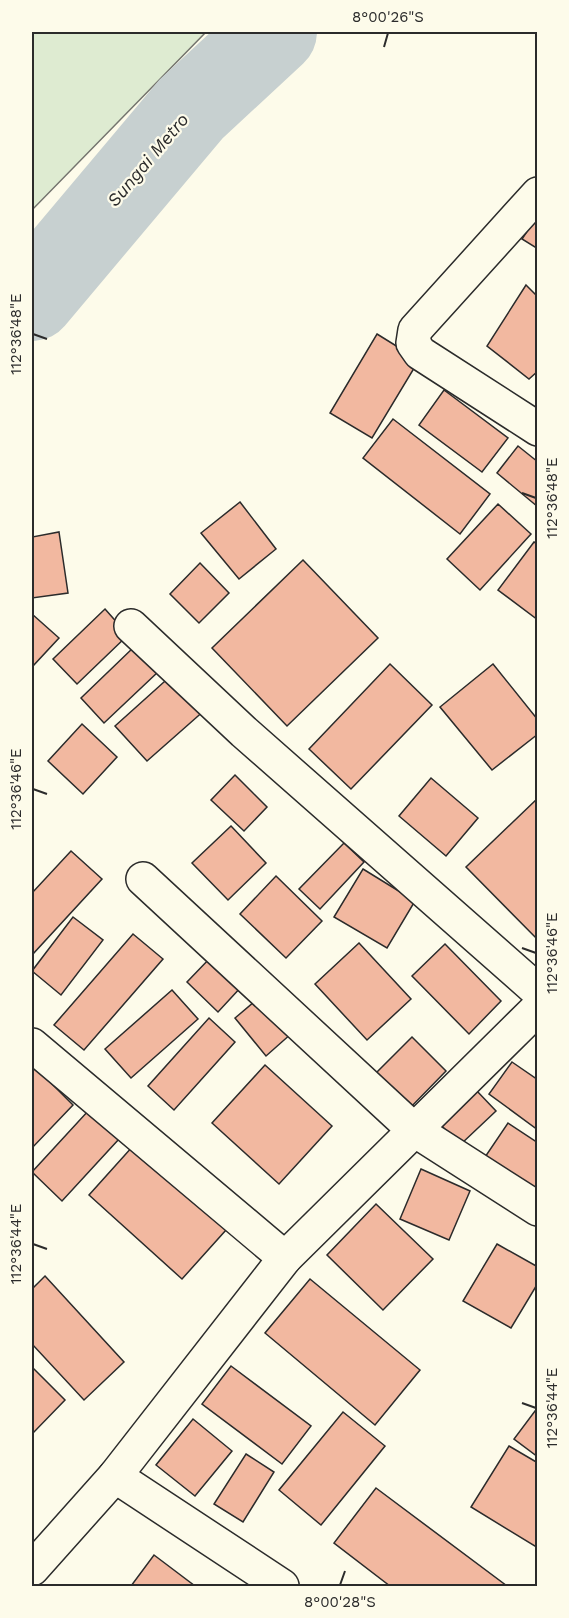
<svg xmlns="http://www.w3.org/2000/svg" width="569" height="1618" viewBox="0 0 569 1618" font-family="'Work Sans',sans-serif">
	<rect width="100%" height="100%" fill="#fdfbea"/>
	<path fill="#deebd1" stroke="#74746e" stroke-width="1.5" d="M32,32H206L32,210Z"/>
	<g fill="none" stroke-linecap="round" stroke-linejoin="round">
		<path stroke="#c7d0d0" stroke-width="86" d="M32,298L191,109L274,32"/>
	</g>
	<g fill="#f2b8a0" stroke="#2b2b2b" stroke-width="1.5">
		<path d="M538,215V249L522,239Z"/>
		<path d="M526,285L538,297V371L529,379L487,346Z"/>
		<path d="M377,334L419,360L372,438L330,413Z"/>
		<path d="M444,390L508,438L482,472L419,425Z"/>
		<path d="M393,419L490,494L460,534L363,458Z"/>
		<path d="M518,446L538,462V507L497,473Z"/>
		<path d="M240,502L276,549L239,579L201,533Z"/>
		<path d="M498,504L531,534L480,590L447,559Z"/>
		<path d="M59,532L68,593L32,598V537Z"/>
		<path d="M534,542L538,544V620L498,590Z"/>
		<path d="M303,560L378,638L287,726L212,648Z"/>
		<path d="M200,563L229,593L199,623L170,594Z"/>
		<path d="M105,609L128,635L77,684L53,659Z"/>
		<path d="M32,614L59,638L32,667Z"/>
		<path d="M135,646L159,671L104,723L81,698Z"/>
		<path d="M390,664L432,705L351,789L309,749Z"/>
		<path d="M493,664L538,720V734L492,770L440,707Z"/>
		<path d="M174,673L206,709L147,761L115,726Z"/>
		<path d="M82,724L117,757L83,794L48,761Z"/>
		<path d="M235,775L267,807L244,831L211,800Z"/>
		<path d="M431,778L478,818L446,856L399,816Z"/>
		<path d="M538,798V940L466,867Z"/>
		<path d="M231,826L266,863L228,900L192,863Z"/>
		<path d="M344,843L364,862L320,909L299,889Z"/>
		<path d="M71,851L102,879L32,955V893Z"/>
		<path d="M363,869L415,901L387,948L334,917Z"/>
		<path d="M276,876L322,921L286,958L240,914Z"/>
		<path d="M73,917L103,940L61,995L32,971Z"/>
		<path d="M133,934L163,959L84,1050L54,1025Z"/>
		<path d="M359,943L411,999L367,1040L315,984Z"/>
		<path d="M445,944L501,1001L469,1034L412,976Z"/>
		<path d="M211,957L242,986L218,1012L187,982Z"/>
		<path d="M172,990L198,1019L131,1078L105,1049Z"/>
		<path d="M261,996L292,1033L266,1056L235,1018Z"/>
		<path d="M209,1018L235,1042L174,1110L148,1086Z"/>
		<path d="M412,1037L446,1071L409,1109L375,1074Z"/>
		<path d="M512,1062L538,1080V1130L489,1094Z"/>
		<path d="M265,1065L332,1126L279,1184L212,1123Z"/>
		<path d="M34,1066L73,1105L32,1148V1069Z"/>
		<path d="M476,1090L496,1111L460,1145L440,1124Z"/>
		<path d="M89,1110L119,1139L62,1201L32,1172Z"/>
		<path d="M508,1123L538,1143V1198L483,1160Z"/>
		<path d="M133,1146L226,1230L182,1279L89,1195Z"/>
		<path d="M421,1169L470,1191L449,1240L400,1219Z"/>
		<path d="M376,1204L433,1259L383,1310L327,1255Z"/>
		<path d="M497,1244L538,1267V1283L511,1328L463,1301Z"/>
		<path d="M45,1276L124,1362L84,1400L32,1344V1289Z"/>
		<path d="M310,1279L420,1370L375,1425L265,1333Z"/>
		<path d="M231,1366L311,1426L282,1464L202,1404Z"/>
		<path d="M32,1367L65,1400L34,1432L32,1430Z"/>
		<path d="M538,1407V1457L514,1439Z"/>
		<path d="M343,1412L385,1446L321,1525L279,1490Z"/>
		<path d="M193,1419L232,1451L195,1496L156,1465Z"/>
		<path d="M509,1446L538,1463V1548L471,1507Z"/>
		<path d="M246,1454L274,1472L243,1522L214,1504Z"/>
		<path d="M376,1488L507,1586H390L334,1543Z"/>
		<path d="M154,1555L195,1586H131Z"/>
	</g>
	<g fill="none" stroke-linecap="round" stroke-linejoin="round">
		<g stroke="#2b2b2b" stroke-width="36">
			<g id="minor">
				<path d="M538,194L415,330L413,343L420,353L538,429"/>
				<path d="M131,626L244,732L538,991"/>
				<path d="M143,879L413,1129L538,1209"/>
				<path d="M32,1045L285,1258"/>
				<path d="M115,1476L282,1586"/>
				<path d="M32,1569L115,1476L285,1258L538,1008"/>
			</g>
		</g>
		<use href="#minor" stroke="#fdfbea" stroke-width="33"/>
	</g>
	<path fill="none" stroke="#2b2b2b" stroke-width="2" d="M384,47L388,33M33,334L47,339M522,493L536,498M33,789L47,794M522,948L536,953M33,1244L47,1249M522,1403L536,1408M340,1585L345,1571"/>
	<g text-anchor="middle" stroke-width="4.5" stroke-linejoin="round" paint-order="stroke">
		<g font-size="18" font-style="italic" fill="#2b2b2b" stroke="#fdfbea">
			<text transform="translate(148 160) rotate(-50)" y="6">Sungai Metro</text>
		</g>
	</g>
	<rect width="569" height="1618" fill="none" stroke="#fdfbea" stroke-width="66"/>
	<rect x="33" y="33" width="503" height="1552" fill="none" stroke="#2b2b2b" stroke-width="2"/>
	<g font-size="15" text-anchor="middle" fill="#2b2b2b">
		<text x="388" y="22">8°00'26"S</text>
		<text transform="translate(16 334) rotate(-90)" y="5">112°36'48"E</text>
		<text transform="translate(552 498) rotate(-90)" y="5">112°36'48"E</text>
		<text transform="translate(16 789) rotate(-90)" y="5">112°36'46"E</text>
		<text transform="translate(552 953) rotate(-90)" y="5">112°36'46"E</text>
		<text transform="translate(16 1244) rotate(-90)" y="5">112°36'44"E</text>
		<text transform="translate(552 1408) rotate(-90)" y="5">112°36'44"E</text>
		<text x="340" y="1607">8°00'28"S</text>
	</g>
</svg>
